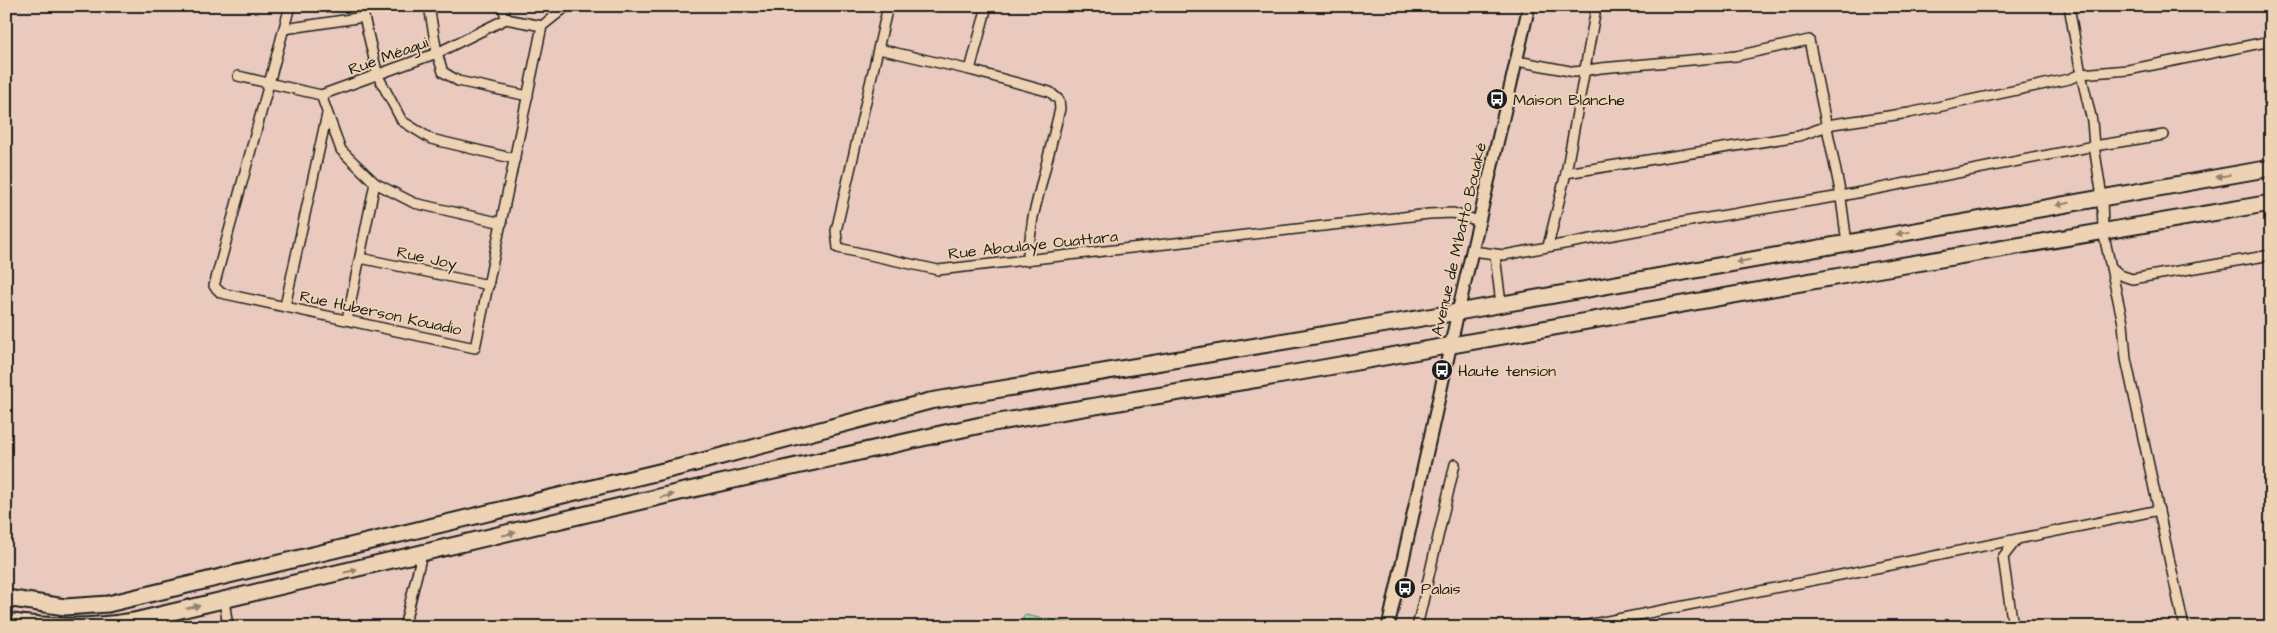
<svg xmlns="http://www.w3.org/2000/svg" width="2277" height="633" viewBox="0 0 2277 633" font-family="'Architects Daughter',sans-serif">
	<rect width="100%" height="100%" fill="#eacabf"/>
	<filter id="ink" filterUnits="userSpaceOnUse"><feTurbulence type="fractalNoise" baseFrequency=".02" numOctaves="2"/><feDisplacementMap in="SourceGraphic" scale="10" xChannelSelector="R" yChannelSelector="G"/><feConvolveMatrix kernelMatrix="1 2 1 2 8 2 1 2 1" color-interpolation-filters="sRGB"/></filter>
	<g filter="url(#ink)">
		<path fill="#99dda9" stroke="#5a7c62" d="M1024,615L1078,625V627H1021Z"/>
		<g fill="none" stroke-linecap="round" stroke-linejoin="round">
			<g stroke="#1c1c1c" stroke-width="12">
				<g id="street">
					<path d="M290,6L214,286L221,293L475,348L542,26L567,6"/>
					<path d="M364,6V17L378,76L402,121L431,139L515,159"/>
					<path d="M429,6L437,53L443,72L458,81L528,96"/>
					<path d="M503,6L506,19"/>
					<path d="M888,6L836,231L838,248L938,270L1429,214L1453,213L1479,221"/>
					<path d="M987,6L970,70L1050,92L1059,100L1060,109L1033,217L1027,261"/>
					<path d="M2069,6L2081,74L2092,121L2094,146L2102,197L2103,231L2123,323L2126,359L2184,627"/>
					<path d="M284,29L364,17"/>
					<path d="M879,49L970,70"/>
					<path d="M1517,61L1575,72L1601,68L1736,56L1809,40L1840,191L1847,243"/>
					<path d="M238,76L321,95L437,53L506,19L542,26"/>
					<path d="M321,95L341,150L375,183L414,203L502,223"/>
					<path d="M1566,173L1799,136L1833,124L1909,113L2069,79L2081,74L2128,70L2271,41"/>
					<path d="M1548,246L1566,173L1595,14"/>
					<path d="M1472,251L1504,255L1690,221L1841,196L2094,146L2164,135"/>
					<path d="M1495,255L1501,304"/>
					<path d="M360,258L489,285"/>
					<path d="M2112,268L2120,275L2132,279L2271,255"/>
					<path d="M285,306L327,114"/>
					<path d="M347,320L375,183"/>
					<path d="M224,600L228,627"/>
					<path d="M404,627L422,554"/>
					<path d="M1417,627L1455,464"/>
					<path d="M1577,627L1886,566L2159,510"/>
					<path d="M2013,627L2003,557L2017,539"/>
				</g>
			</g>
			<g stroke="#1c1c1c" stroke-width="15">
				<path id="secondary" d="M1388,627L1458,312L1529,6"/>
			</g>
			<g stroke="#1c1c1c" stroke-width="19">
				<g id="highway">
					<path d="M6,598L65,607L108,604L684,466L930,401L1458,312L2271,168"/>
					<path d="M6,621C49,628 91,628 134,621L680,492L981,425L1283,375L1852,274L2271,203"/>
				</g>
			</g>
			<use href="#street" stroke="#edd3b4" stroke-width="9"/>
			<use href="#secondary" stroke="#edd3b4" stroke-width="11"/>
			<use href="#highway" stroke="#edd3b4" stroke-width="15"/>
		</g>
		<defs><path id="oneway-solid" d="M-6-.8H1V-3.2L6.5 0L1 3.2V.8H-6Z" transform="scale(1.25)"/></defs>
		<g fill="#8f8170">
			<use href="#oneway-solid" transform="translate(2223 176) rotate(170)"/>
			<use href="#oneway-solid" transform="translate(2063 204) rotate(170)"/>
			<use href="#oneway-solid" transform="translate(1903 233) rotate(170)"/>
			<use href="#oneway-solid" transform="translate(1743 261) rotate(170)"/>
			<use href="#oneway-solid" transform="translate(667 496) rotate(-14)"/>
			<use href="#oneway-solid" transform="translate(509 534) rotate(-13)"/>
			<use href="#oneway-solid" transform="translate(351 571) rotate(-13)"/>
			<use href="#oneway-solid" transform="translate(193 607) rotate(-13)"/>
		</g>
	</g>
	<defs>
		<g id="bus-disc" transform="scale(1.125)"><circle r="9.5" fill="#1c1c1c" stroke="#edd3b4"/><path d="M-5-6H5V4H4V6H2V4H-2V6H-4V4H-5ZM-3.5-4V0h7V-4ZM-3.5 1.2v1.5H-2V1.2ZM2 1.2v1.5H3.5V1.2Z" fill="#fff"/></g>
	</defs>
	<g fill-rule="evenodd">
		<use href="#bus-disc" x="1497" y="99"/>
		<use href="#bus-disc" x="1442" y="370"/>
		<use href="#bus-disc" x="1405" y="588"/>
	</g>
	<g text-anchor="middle" stroke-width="4" stroke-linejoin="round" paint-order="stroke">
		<g font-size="16" fill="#1c1c1c" stroke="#edd3b4">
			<text transform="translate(388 55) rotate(-20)" y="6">Rue Méagui</text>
			<text transform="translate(1458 239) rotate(-77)" y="6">Avenue de M'batto Bouaké</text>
			<text transform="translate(1033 244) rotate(-6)" y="6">Rue Aboulaye Ouattara</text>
			<text transform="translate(427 257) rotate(12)" y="6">Rue Joy</text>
			<text transform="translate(381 312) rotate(12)" y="6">Rue Huberson Kouadio</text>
		</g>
		<g font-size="16" fill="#1c1c1c" stroke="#edd3b4" text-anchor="start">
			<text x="1513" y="105">Maison Blanche</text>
			<text x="1458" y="376">Haute tension</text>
			<text x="1421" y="594">Palais</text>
		</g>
	</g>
	<rect width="2277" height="633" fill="none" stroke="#edd3b4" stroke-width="25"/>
	<rect x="12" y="12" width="2252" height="608" fill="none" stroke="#1c1c1c" stroke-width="2" filter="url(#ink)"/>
</svg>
